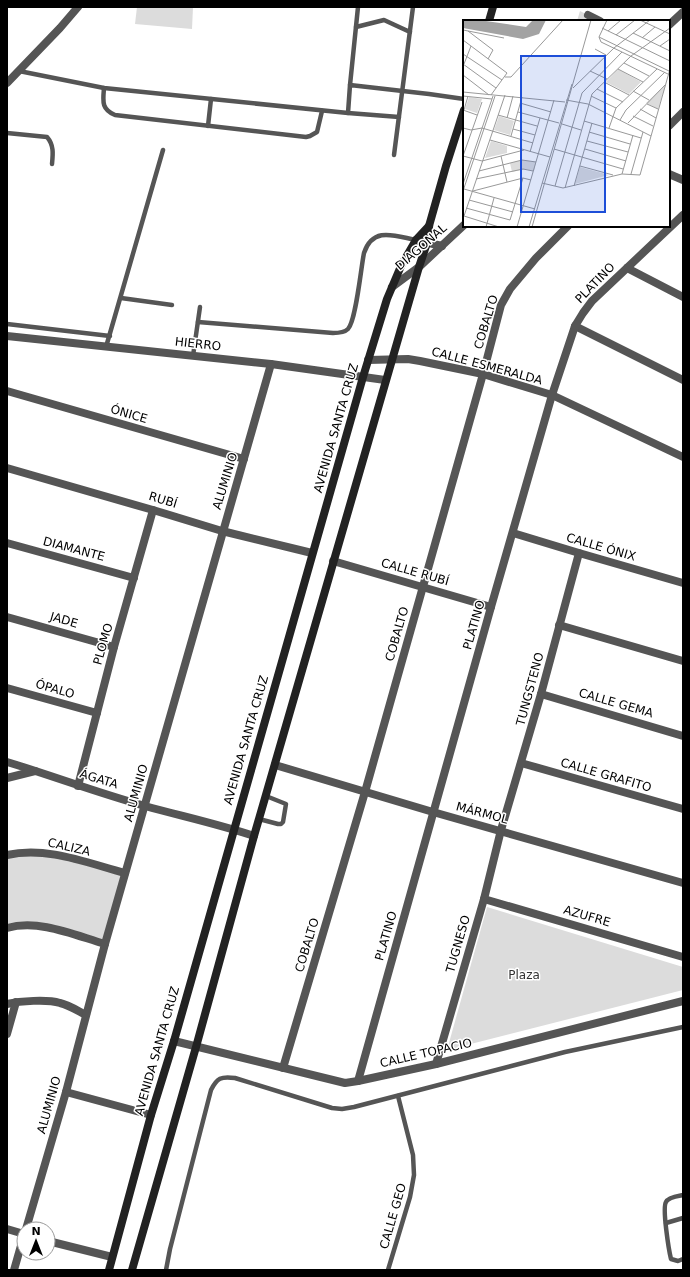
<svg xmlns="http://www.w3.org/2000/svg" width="690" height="1277" viewBox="0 0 690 1277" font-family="'DejaVu Sans',sans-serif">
	<rect width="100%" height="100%" fill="#fff"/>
	<g fill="#dcdcdc">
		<path d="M137,7H193L192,29L135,24Z"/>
		<path d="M580,11L600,21H577Z"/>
		<path d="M36,852L125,873L105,944L54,929L7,928V855Z"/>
		<path d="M487,907L683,967V990L447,1050Z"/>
	</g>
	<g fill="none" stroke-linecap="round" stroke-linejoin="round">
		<g stroke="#555" stroke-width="4.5">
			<path d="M356,27L384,20L410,32"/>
			<path d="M19,71L104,88L348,113"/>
			<path d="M350,85L358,7"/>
			<path d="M104,88C103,101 101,109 115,115L306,137L310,136L317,132L322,111"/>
			<path d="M399,117L348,113L350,85L429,94L464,99"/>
			<path d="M208,126L211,99"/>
			<path d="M7,133L47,137C54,145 53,154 52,164"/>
			<path d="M394,155L413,7"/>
			<path d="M121,298L172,305"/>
			<path d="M198,322L333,333C338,333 344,333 348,329C356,321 361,267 364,253C373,226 395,236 416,240"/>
			<path d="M7,324L110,336"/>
			<path d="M106,347L163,150"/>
			<path d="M193,356L200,307"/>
			<path d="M259,819L278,824H281L283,822L286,804L266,796"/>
			<path d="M683,1195C678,1196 668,1197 666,1202C662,1208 669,1251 671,1259L678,1261L683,1259"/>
			<path d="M666,1223L683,1218"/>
			<path d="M166,1270L170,1249L211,1090C217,1078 221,1076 235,1078L332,1108L342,1109L354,1107L565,1052L683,1027"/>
			<path d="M388,1270L410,1197L414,1175L413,1155L398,1096"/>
		</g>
		<g stroke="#555" stroke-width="8">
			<path d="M588,15L600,21"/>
			<path d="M669,25L683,12"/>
			<path d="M7,83L60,28L78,7"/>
			<path d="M669,126L683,112"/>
			<path d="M669,174L683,180"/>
			<path d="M416,240L442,246"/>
			<path d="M627,268L683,297"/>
			<path d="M392,287L419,267L464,225"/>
			<path d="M575,326L683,380"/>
			<path d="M7,336L271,364L385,380"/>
			<path d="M368,360L408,359L420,361L483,374L552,395L683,457"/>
			<path d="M7,391L244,459"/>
			<path d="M7,468L153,510L222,531L312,553"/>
			<path d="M513,533L579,553L683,583"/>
			<path d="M7,543L134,578"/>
			<path d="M333,561L491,607"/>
			<path d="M7,617L114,647"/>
			<path d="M559,625L683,661"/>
			<path d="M7,688L97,713"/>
			<path d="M541,694L683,736"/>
			<path d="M7,762C53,776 98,793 145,806C181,816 218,824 254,836"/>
			<path d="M521,763L683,809"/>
			<path d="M275,765L433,812L683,883"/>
			<path d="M7,778L35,771"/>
			<path d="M78,786L114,647L153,510"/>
			<path d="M7,855C47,846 87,863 125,873"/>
			<path d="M484,899L683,957"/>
			<path d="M7,928C39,919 74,935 105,944"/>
			<path d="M7,1004C20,1001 47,999 60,1003C69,1005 78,1011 86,1015"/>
			<path d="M7,1034L16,1002"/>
			<path d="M174,1041L345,1083L358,1081L436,1064L683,1001"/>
			<path d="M436,1064L484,899L501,830L541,694L579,553"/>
			<path d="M283,1068L365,792L483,374L501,305L510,289L536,258L568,226"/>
			<path d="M358,1081L491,607L552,395L575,326L583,313L592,301L683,215"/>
			<path d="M66,1092L151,1115"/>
			<path d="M7,1229L24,1234"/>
			<path d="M26,1229L66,1092L105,944L271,364"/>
			<path d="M48,1241L112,1257"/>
			<path d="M14,1270L24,1235"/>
		</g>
		<g stroke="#222" stroke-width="8">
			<path d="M489,21L493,7"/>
			<path d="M109,1270L151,1115L174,1041L363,377L387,299L401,266L416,240L429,226"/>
			<path d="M132,1270L196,1047L254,836L419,267L427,243L429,226L446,166L464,110"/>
		</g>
	</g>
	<g text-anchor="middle" stroke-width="3" stroke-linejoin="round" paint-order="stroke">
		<g font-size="12" fill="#000" stroke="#fff">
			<text transform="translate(421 247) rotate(-41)" y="4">DIAGONAL</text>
			<text transform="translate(595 283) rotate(-46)" y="4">PLATINO</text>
			<text transform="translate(486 322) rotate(-73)" y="4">COBALTO</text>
			<text transform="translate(198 344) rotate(6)" y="4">HIERRO</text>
			<text transform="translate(487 366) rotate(15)" y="4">CALLE ESMERALDA</text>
			<text transform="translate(129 414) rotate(16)" y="4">ÓNICE</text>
			<text transform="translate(336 428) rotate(-74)" y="4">AVENIDA SANTA CRUZ</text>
			<text transform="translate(225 481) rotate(-73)" y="4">ALUMINIO</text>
			<text transform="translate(163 500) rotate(17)" y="4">RUBÍ</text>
			<text transform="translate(601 547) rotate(16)" y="4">CALLE ÓNIX</text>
			<text transform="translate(74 549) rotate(15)" y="4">DIAMANTE</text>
			<text transform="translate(415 572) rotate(16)" y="4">CALLE RUBÍ</text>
			<text transform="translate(64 620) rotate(16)" y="4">JADE</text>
			<text transform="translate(474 625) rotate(-74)" y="4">PLATINO</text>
			<text transform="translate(397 634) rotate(-74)" y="4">COBALTO</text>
			<text transform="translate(103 644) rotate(-74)" y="4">PLOMO</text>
			<text transform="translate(55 689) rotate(16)" y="4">ÓPALO</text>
			<text transform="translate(530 689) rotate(-75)" y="4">TUNGSTENO</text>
			<text transform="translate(616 703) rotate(16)" y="4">CALLE GEMA</text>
			<text transform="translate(246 740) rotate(-74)" y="4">AVENIDA SANTA CRUZ</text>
			<text transform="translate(606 775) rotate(16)" y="4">CALLE GRAFITO</text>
			<text transform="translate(99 779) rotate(17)" y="4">ÁGATA</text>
			<text transform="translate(136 793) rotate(-74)" y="4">ALUMINIO</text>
			<text transform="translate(482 813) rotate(15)" y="4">MÁRMOL</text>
			<text transform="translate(69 847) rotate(13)" y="4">CALIZA</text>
			<text transform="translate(587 916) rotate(16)" y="4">AZUFRE</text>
			<text transform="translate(386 936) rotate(-74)" y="4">PLATINO</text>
			<text transform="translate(458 944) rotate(-74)" y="4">TUGNESO</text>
			<text transform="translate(307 945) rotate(-73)" y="4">COBALTO</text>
			<text transform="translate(157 1051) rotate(-74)" y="4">AVENIDA SANTA CRUZ</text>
			<text transform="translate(426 1053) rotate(-13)" y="4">CALLE TOPACIO</text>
			<text transform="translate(49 1105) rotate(-74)" y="4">ALUMINIO</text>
			<text transform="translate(393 1216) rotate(-74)" y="4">CALLE GEO</text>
		</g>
		<g font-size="12" fill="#333" stroke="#fff">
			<text x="524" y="979">Plaza</text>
		</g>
	</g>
	<g transform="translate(463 20)">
		<rect width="207" height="207" fill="#fff"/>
		<path d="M155,49L178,62L166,74L143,62ZM203,64L195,89L183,83ZM6,77L19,79L14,93L2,89ZM36,96L51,101L47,115L31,110ZM28,121L44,126V133L22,138ZM59,140L73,142L71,151L62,149L49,152L47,143ZM117,147L146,155L112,164Z" fill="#dcdcdc"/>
		<path d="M0,0L23,1L63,7L70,0H83L76,14L60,19L0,8Z" fill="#a3a3a3"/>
		<path fill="none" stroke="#999" stroke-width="1" d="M177,0L207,14M139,8L207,41M0,10L41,18M5,11L30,30L25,39M145,11L158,0M170,13L207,31M153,15L172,0M136,17L138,22L207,55M136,17L206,51M136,17L144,0M179,18L192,7M0,20L44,53L28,75M197,26L207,19M132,29L143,35M0,34L39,60M161,43L186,56M0,44L33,68M1,44L8,26M155,49L180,62M127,51L144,59M0,55L26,75M42,57H48L100,0M141,62L166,75M110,68L151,28L187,0M134,69L160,82M170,71L186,80M0,72L102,82M0,76L29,79M128,76L153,88M103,80L125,84L188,116M57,83L88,92M184,84L195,89M177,89L193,98M0,90L14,95M1,90L5,76M55,92L96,103M35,95L74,106M170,96L190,106M44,98L50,76M157,100L163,90L202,52M121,101L178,118M165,103L202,65M99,104L118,110M0,108L8,110L19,108L70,123M146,108L153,88L194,49M50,109L72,115M126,112L167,124M48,116L59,77M27,120L87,137M124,121L165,132M91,129L160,149M122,129L163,141M67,132L77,98M0,136L19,141L61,130M0,136L19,82M38,136L44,162M117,146L150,155M16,151L59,140L73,142M159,154L170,115M168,154L180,112M13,159L60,149L70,151M79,163L100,168L159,154L177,155L207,49M0,164L30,76M92,166L119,73L159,32M111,166L129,103M102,168L129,74L168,36L207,8M1,169L72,189M0,171L32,76M10,171L60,158L68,160M6,180L50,192M3,188L47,200L60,158M1,196L42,75M1,196L36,207M23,207L31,178M54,207L91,80M66,207L109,64M69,207L128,0"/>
		<path fill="#1d4ed8" fill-opacity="0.15" stroke="#1d4ed8" stroke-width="2" d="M58,36H142V192H58Z"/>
		<rect width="207" height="207" fill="none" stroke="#000" stroke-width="2"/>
	</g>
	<rect width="690" height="1277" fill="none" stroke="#000000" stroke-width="16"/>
	<g transform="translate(36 1241)"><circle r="19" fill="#ffffff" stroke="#999999"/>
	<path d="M0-3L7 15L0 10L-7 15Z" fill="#000000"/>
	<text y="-6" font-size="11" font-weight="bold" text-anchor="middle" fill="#000000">N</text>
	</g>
</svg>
